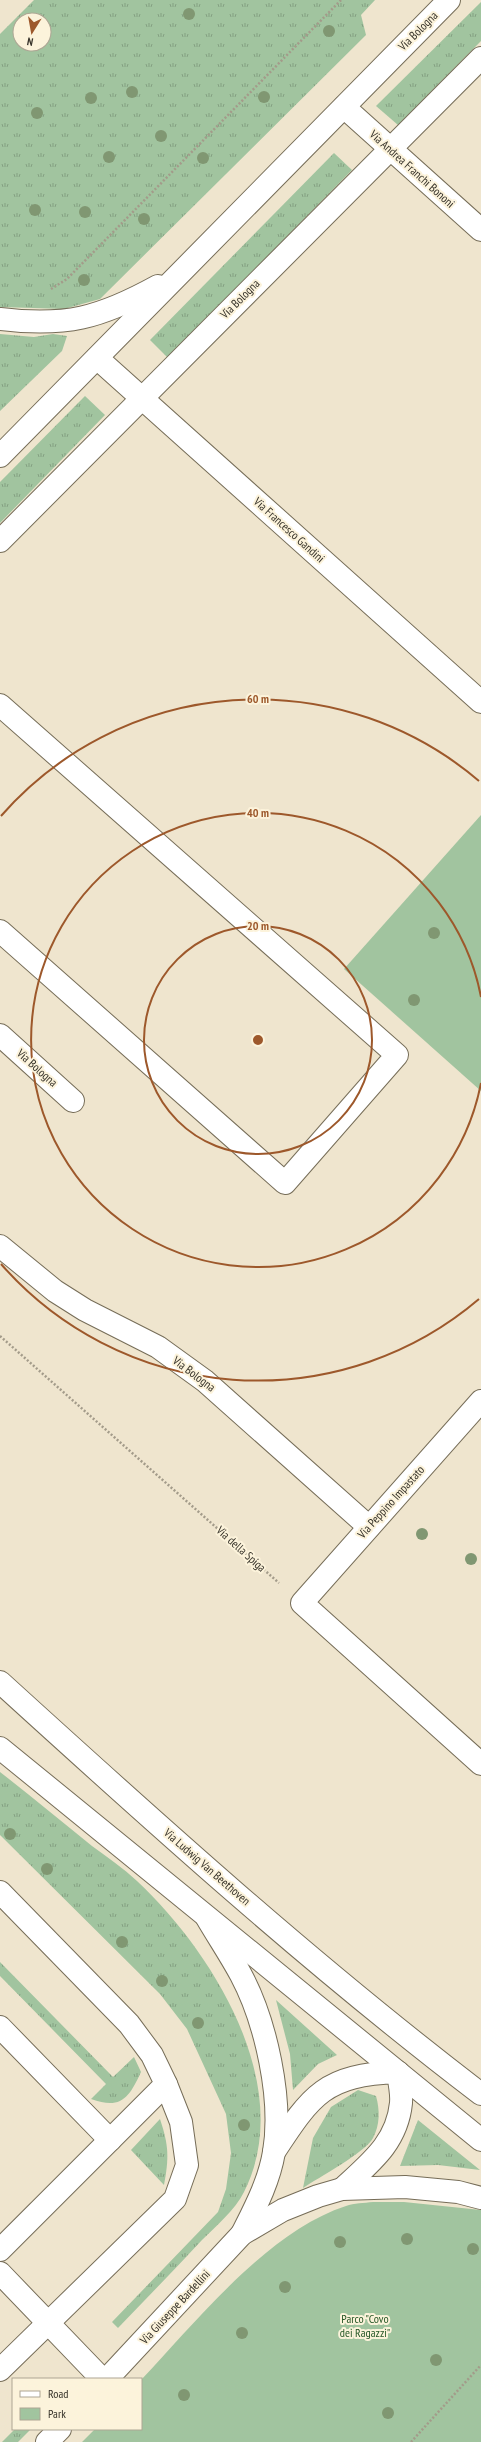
<svg xmlns="http://www.w3.org/2000/svg" width="481" height="2442" viewBox="0 0 481 2442" font-family="'PT Sans Narrow',sans-serif">
	<defs>
		<pattern id="grass-tufts" width="24" height="20" patternUnits="userSpaceOnUse"><rect width="24" height="20" fill="#a1c49f"/><path d="M3 7l-1-3M5 7V3M7 7l1-3M15 17l-1-3M17 17v-4M19 17l1-3" fill="none" stroke="#84a082"/></pattern>
	</defs>
	<rect width="100%" height="100%" fill="#efe5ce"/>
	<g fill="url(#grass-tufts)" fill-rule="evenodd">
		<path d="M34,0H375L361,15L366,35L100,299L64,309L0,307V34ZM20,20H44V44H20Z"/>
		<path d="M481,2V41L398,125L376,106Z"/>
		<path d="M334,153L352,170L168,358L150,340Z"/>
		<path d="M0,334L34,337L53,334L67,336L62,351L0,411Z"/>
		<path d="M85,396L105,415L0,523V482Z"/>
		<path d="M0,1772C31,1796 61,1821 92,1846C107,1857 123,1868 137,1881C213,1952 297,2087 244,2192C235,2210 216,2226 202,2240C174,2270 146,2299 118,2328L112,2322L218,2212L226,2189L231,2153L226,2114L187,2029L160,1994L0,1835Z"/>
		<path d="M0,1962L113,2077L134,2057L141,2072C129,2098 121,2110 91,2099L106,2084L0,1976Z"/>
		<path d="M276,2000L337,2055L318,2064L293,2090L290,2054Z"/>
		<path d="M358,2090L376,2096C380,2110 380,2125 373,2138C366,2152 318,2178 303,2188L313,2138L331,2107Z"/>
		<path d="M160,2119C169,2146 169,2158 164,2185L131,2150Z"/>
		<path d="M418,2120L480,2170L438,2165L400,2166Z"/>
		<path d="M15,2429H31L18,2442H2Z"/>
	</g>
	<g fill="#a1c49f">
		<path d="M481,815V1091L344,969Z"/>
		<path d="M373,2202H404L481,2210V2442H82L95,2429H141V2380C196,2322 268,2231 346,2206C354,2203 364,2203 373,2202Z"/>
	</g>
	<g fill="none" stroke-linecap="round" stroke-linejoin="round">
		<g stroke="#766d58" stroke-width="24">
			<g id="minor">
				<path d="M344,107L481,230"/>
				<path d="M0,319C66,327 100,318 158,286"/>
				<path d="M97,358L481,702"/>
				<path d="M0,456L449,0"/>
				<path d="M0,541L481,58"/>
				<path d="M0,705L397,1055L285,1183L0,931"/>
				<path d="M0,1035L73,1101"/>
				<path d="M0,1246L55,1291L85,1310L158,1347L205,1381L369,1527"/>
				<path d="M481,1401L302,1603L481,1764"/>
				<path d="M0,1892L129,2024L152,2055L166,2084L0,2250"/>
				<path d="M207,1918C218,1937 231,1956 241,1975C266,2022 283,2099 274,2152C269,2182 255,2208 242,2234"/>
				<path d="M0,2027L110,2140"/>
				<path d="M274,2152C312,2094 325,2075 398,2072C399,2082 402,2093 401,2103C397,2143 370,2163 342,2189"/>
				<path d="M0,2273L102,2379"/>
				<path d="M0,2370L175,2199L187,2165L181,2122L166,2084"/>
				<path d="M107,2379L242,2234L283,2210L318,2196L342,2189L405,2187L458,2192L481,2198"/>
				<path d="M47,2442L60,2429"/>
			</g>
		</g>
		<g stroke="#766d58" stroke-width="24">
			<g id="major">
				<path d="M0,1682C156,1824 313,1966 481,2094"/>
				<path d="M0,1748L481,2140"/>
			</g>
		</g>
		<g stroke="#a39b8a" stroke-width="2.5" stroke-dasharray="2 2" stroke-linecap="butt">
			<path d="M51,289L67,279L341,0"/>
			<path d="M0,1336L279,1583"/>
			<path d="M411,2442L481,2365"/>
		</g>
		<use href="#minor" stroke="#fff" stroke-width="22"/>
		<use href="#major" stroke="#fff" stroke-width="22"/>
	</g>
	<g fill="#809772">
		<circle cx="189" cy="14" r="6"/>
		<circle cx="329" cy="31" r="6"/>
		<circle cx="132" cy="92" r="6"/>
		<circle cx="264" cy="97" r="6"/>
		<circle cx="91" cy="98" r="6"/>
		<circle cx="37" cy="113" r="6"/>
		<circle cx="161" cy="136" r="6"/>
		<circle cx="109" cy="157" r="6"/>
		<circle cx="203" cy="158" r="6"/>
		<circle cx="35" cy="210" r="6"/>
		<circle cx="85" cy="212" r="6"/>
		<circle cx="144" cy="219" r="6"/>
		<circle cx="84" cy="280" r="6"/>
		<circle cx="434" cy="933" r="6"/>
		<circle cx="414" cy="1000" r="6"/>
		<circle cx="422" cy="1534" r="6"/>
		<circle cx="471" cy="1559" r="6"/>
		<circle cx="10" cy="1834" r="6"/>
		<circle cx="47" cy="1869" r="6"/>
		<circle cx="122" cy="1942" r="6"/>
		<circle cx="162" cy="1981" r="6"/>
		<circle cx="198" cy="2023" r="6"/>
		<circle cx="244" cy="2125" r="6"/>
		<circle cx="407" cy="2239" r="6"/>
		<circle cx="340" cy="2242" r="6"/>
		<circle cx="473" cy="2249" r="6"/>
		<circle cx="285" cy="2287" r="6"/>
		<circle cx="242" cy="2333" r="6"/>
		<circle cx="436" cy="2360" r="6"/>
		<circle cx="184" cy="2395" r="6"/>
		<circle cx="388" cy="2413" r="6"/>
	</g>
	<g fill="none" stroke="#9d582b" stroke-width="2">
		<circle cx="258" cy="1040" r="114"/>
		<path d="M481 1083A227 227 0 1 1 481 997"/>
		<path d="M479 1299A341 341 0 0 1 1 1264M1 816A341 341 0 0 1 479 781"/>
	</g>
	<g text-anchor="middle" stroke-width="4" stroke-linejoin="round" paint-order="stroke">
		<g font-size="12" fill="#37332a" stroke="#fcf3db">
			<text transform="translate(418 31) rotate(-45)" y="4">Via Bologna</text>
			<text transform="translate(412 169) rotate(42)" y="4">Via Andrea Franchi Bononi</text>
			<text transform="translate(240 299) rotate(-45)" y="4">Via Bologna</text>
			<text transform="translate(289 530) rotate(42)" y="4">Via Francesco Gandini</text>
			<text transform="translate(37 1068) rotate(42)" y="4">Via Bologna</text>
			<text transform="translate(194 1374) rotate(37)" y="4">Via Bologna</text>
			<text transform="translate(391 1502) rotate(-48)" y="4">Via Peppino Impastato</text>
			<text transform="translate(241 1549) rotate(42)" y="4">Via della Spiga</text>
			<text transform="translate(207 1867) rotate(41)" y="4">Via Ludwig Van Beethoven</text>
			<text transform="translate(175 2307) rotate(-47)" y="4">Via Giuseppe Bardellini</text>
		</g>
		<g font-size="12" fill="#265726" stroke="#fcf3db">
			<text x="365" y="2323">Parco "Covo<tspan x="365" dy="14">dei Ragazzi"</tspan></text>
		</g>
	</g>
	<circle cx="258" cy="1040" r="6" fill="#9d582b" stroke="#fcf3db" stroke-width="2"/>
	<g font-size="12" text-anchor="middle" font-weight="bold" fill="#9d582b" stroke="#fcf3db" stroke-width="4" stroke-linejoin="round" paint-order="stroke">
		<text x="258" y="703">60 m</text>
		<text x="258" y="817">40 m</text>
		<text x="258" y="930">20 m</text>
	</g>
	<rect x="12" y="2378" width="130" height="52" fill="#fcf3db" stroke="#ada694"/>
	<rect x="20" y="2391" width="20" height="6" fill="#ffffff" stroke="#ada694"/>
	<text x="48" y="2398" font-size="12" fill="#37332a">Road</text>
	<rect x="20" y="2408" width="20" height="12" fill="#a1c49f" stroke="#ada694"/>
	<text x="48" y="2418" font-size="12" fill="#37332a">Park</text>
	<g transform="translate(32 32) rotate(191)"><circle r="19" fill="#fcf3db" stroke="#ada694"/>
	<path d="M0-3L7 15L0 10L-7 15Z" fill="#9d582b"/>
	<text y="-6" font-size="11" font-weight="bold" text-anchor="middle" fill="#37332a">N</text>
	</g>
</svg>
